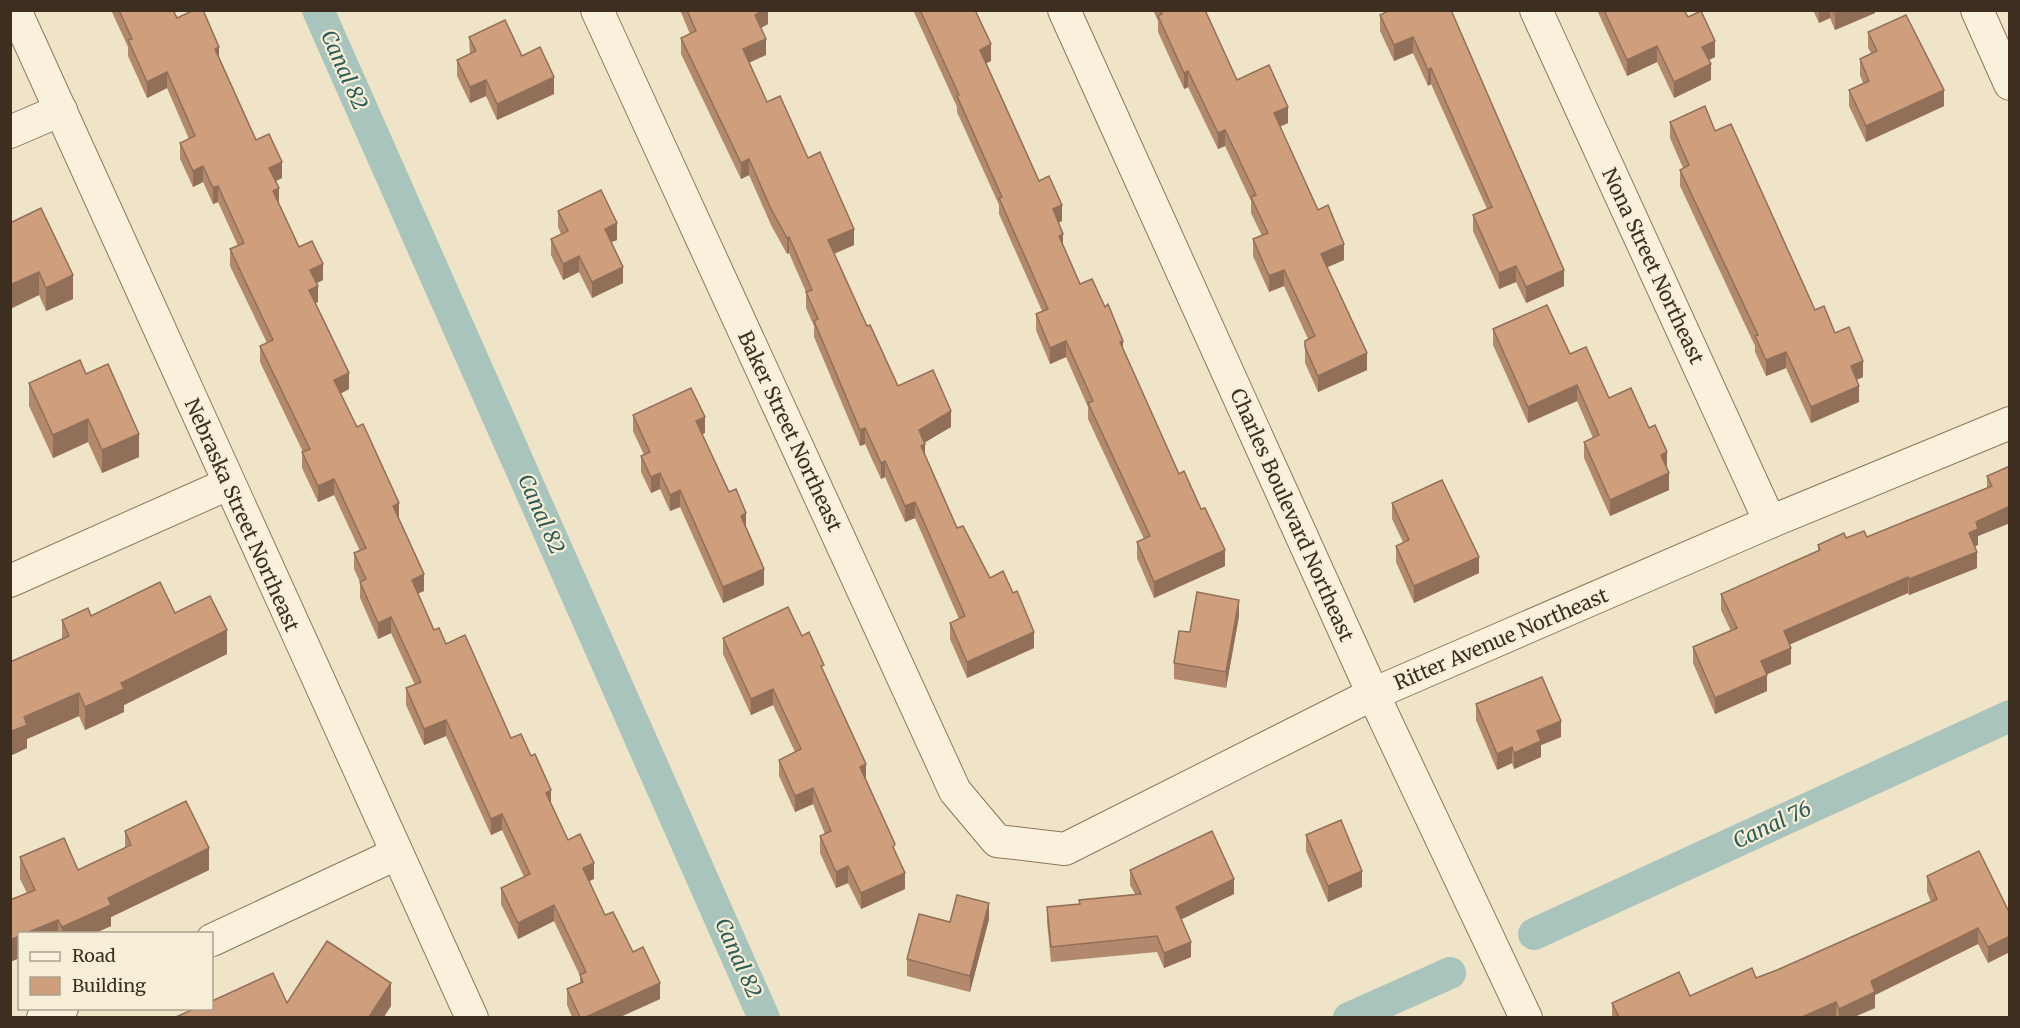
<svg xmlns="http://www.w3.org/2000/svg" width="2020" height="1028" viewBox="0 0 2020 1028" font-family="Merriweather,serif">
	<rect width="100%" height="100%" fill="#f0e4c8"/>
	<g fill="none" stroke-linecap="round" stroke-linejoin="round">
		<g stroke="#a9c4bc" stroke-width="32">
			<path d="M318,10L764,1018"/>
			<path d="M1534,934L2010,716"/>
			<path d="M1349,1018L1450,973"/>
		</g>
		<g stroke="#8d765c" stroke-width="34">
			<g id="street">
				<path d="M15,10L472,1018"/>
				<path d="M597,10L955,791L997,841L1065,849L1373,694L1770,522L2010,423"/>
				<path d="M1064,10L1373,694L1526,1018"/>
				<path d="M1536,10L1770,522"/>
				<path d="M1977,10L2010,84"/>
				<path d="M10,132L61,110"/>
				<path d="M10,581L228,484"/>
				<path d="M212,940L396,854"/>
				<path d="M43,1018L62,1008"/>
			</g>
		</g>
		<use href="#street" stroke="#faf1dc" stroke-width="32"/>
	</g>
	<g fill="#b2896c">
		<path d="M111,10H173L177,18L219,58L256,140L282,178L276,181L279,204L299,247L323,280L317,283L318,302L315,303L349,389L340,394L399,519L424,591L418,593L434,630L446,644L511,738L551,803L568,840L594,879L589,881L605,915L633,952L660,999L620,1017H572L567,1005V989L580,983V976L554,921L518,939L501,904V888L524,877L502,830L491,835L446,736L424,745L406,705V688L415,685L391,633L378,639L360,598V582L354,569V553L360,551L334,495L318,502L302,468V452H303L260,362V346L267,343L230,266V249L238,246L218,202L213,204L203,182L193,187L180,159V143L189,139L167,88L147,98L128,56V47Z"/>
		<path d="M680,10H768V24L761,28L766,55L749,63L767,102L808,158L854,245L834,254L867,326L898,386L951,427L924,442L925,455L957,528L1034,648L967,678L950,639V623L959,619L915,518L905,522L885,477L881,479L865,444L860,446L814,337V326L806,308V292L789,253L787,254L771,225L749,175L741,179L681,54V38L690,34Z"/>
		<path d="M913,10H975L991,61L986,63L1039,181L1062,221L1058,223L1063,246L1080,284L1123,351L1179,474L1225,566L1154,598L1137,558V542L1144,539L1088,419V407L1066,357L1050,364L1036,330V314L1042,311L999,214V205L957,112V107Z"/>
		<path d="M1153,10H1205L1237,80L1288,123L1280,127L1318,210L1344,260L1327,267L1367,370L1318,392L1305,363V341L1308,339L1284,286L1269,292L1253,256V239L1262,236L1251,213V201L1225,146L1218,149L1188,87L1184,89L1158,32V21Z"/>
		<path d="M1451,10L1564,286L1526,303L1516,282L1499,289L1473,231V215L1487,209L1431,84L1428,86L1413,53L1394,61L1380,31V15Z"/>
		<path d="M1597,10H1684L1688,17L1715,57L1709,60L1711,80L1674,98L1657,62L1627,76Z"/>
		<path d="M1813,10H1875V13L1835,30L1830,18L1819,23Z"/>
		<path d="M1868,32L1944,106L1866,142L1849,106V90L1863,83L1860,75V59L1871,53L1868,48Z"/>
		<path d="M469,37L522,56L554,94L497,120L486,96L470,103L457,76V60L470,54Z"/>
		<path d="M1670,122L1715,131L1815,310L1835,333L1863,377L1857,380L1859,402L1811,423L1786,368L1766,376L1755,352V346L1680,186V170L1683,168L1670,138Z"/>
		<path d="M558,211L617,240L611,242L623,283L592,298L579,272L563,280L551,255V239L561,234L558,227Z"/>
		<path d="M10,223L73,299L46,311L39,295L10,309Z"/>
		<path d="M1493,329L1570,354L1609,398L1667,469L1669,490L1610,516L1584,458V442L1593,438L1577,401L1528,423L1493,345Z"/>
		<path d="M86,374L139,457L102,473L88,442L53,458L29,406V383Z"/>
		<path d="M633,415L705,433L702,434L746,527L764,585L723,603L680,507L670,511L660,489L651,493L641,472V456L644,455L633,431Z"/>
		<path d="M2010,466V523L1978,536V545L1974,546L1977,568L1909,595L1908,593L1790,644L1791,664L1767,674V691L1715,714L1693,663V647L1731,631L1721,610V594L1818,551V545L1846,538L1867,537L1987,488V476Z"/>
		<path d="M1392,503L1479,573L1414,603L1396,562V546L1403,542L1392,519Z"/>
		<path d="M175,613L227,654L124,705V712L85,730L79,716L27,739V748L10,756V662L62,639V620L91,616Z"/>
		<path d="M1239,616L1226,688L1174,679V663L1190,632Z"/>
		<path d="M802,636L824,673L866,780L895,851L905,889L861,909L848,883L836,888L820,853V836L825,834L813,804L795,812L779,776V760L795,752L773,705L751,715L723,654V638Z"/>
		<path d="M1476,704L1561,737L1541,745V757L1514,769L1512,763L1497,770L1476,720Z"/>
		<path d="M125,831L209,870L111,917V926L95,933H20L27,893L20,879V857L78,870L125,848Z"/>
		<path d="M1306,835L1362,887L1328,902L1306,851Z"/>
		<path d="M1130,870L1234,894L1181,919L1191,957L1164,968L1157,952L1051,962L1047,922V907L1079,904V900L1135,894L1130,885Z"/>
		<path d="M1927,876L2010,914L1988,963L1978,944L1875,995V1008L1854,1017H1612V1003L1690,996L1756,978L1777,970L1931,902L1927,892Z"/>
		<path d="M989,919L970,992L907,976V959L950,922Z"/>
	</g>
	<g fill="#916f58">
		<path d="M763,10H768V24L755,31V15Z"/>
		<path d="M1819,10H1830V18L1819,23Z"/>
		<path d="M1844,10H1875V13L1835,30V14Z"/>
		<path d="M1413,37V53L1394,61V45Z"/>
		<path d="M766,39V55L743,65V49Z"/>
		<path d="M1715,41V57L1702,63V47Z"/>
		<path d="M991,44V61L980,66V50Z"/>
		<path d="M1657,46V62L1627,76V60Z"/>
		<path d="M219,47V63L215,49Z"/>
		<path d="M1711,64V80L1674,98V82Z"/>
		<path d="M1431,68V84L1428,86V70Z"/>
		<path d="M1188,71V87L1184,89V73Z"/>
		<path d="M167,72V88L147,98V82Z"/>
		<path d="M554,77V94L497,120V104Z"/>
		<path d="M486,80V96L470,103V87Z"/>
		<path d="M1944,90V106L1866,142V126Z"/>
		<path d="M1288,107V123L1274,129V113Z"/>
		<path d="M1225,130V146L1218,149V133Z"/>
		<path d="M749,159V175L741,179V163Z"/>
		<path d="M282,162V178L269,184V168Z"/>
		<path d="M203,166V182L193,187V171Z"/>
		<path d="M218,186V202L213,204V188Z"/>
		<path d="M279,188V204L273,191Z"/>
		<path d="M1062,205V221L1053,225V209Z"/>
		<path d="M617,223V240L605,245V229Z"/>
		<path d="M854,229V245L828,256V240Z"/>
		<path d="M1063,234V250L1059,236Z"/>
		<path d="M789,237V253L787,254V238Z"/>
		<path d="M1344,244V260L1321,270V254Z"/>
		<path d="M579,256V272L563,280V264Z"/>
		<path d="M323,264V280L310,286V270Z"/>
		<path d="M1516,266V282L1499,289V273Z"/>
		<path d="M623,267V283L592,298V282Z"/>
		<path d="M1284,270V286L1269,292V276Z"/>
		<path d="M1564,270V286L1526,303V287Z"/>
		<path d="M39,272V295L10,309V285Z"/>
		<path d="M73,275V299L46,311V288Z"/>
		<path d="M318,286V302L309,306V290Z"/>
		<path d="M1066,341V357L1050,364V348Z"/>
		<path d="M1123,341V357L1120,342Z"/>
		<path d="M1786,352V368L1766,376V360Z"/>
		<path d="M1367,353V370L1318,392V376Z"/>
		<path d="M1863,361V377L1851,382V366Z"/>
		<path d="M349,373V389L334,397V380Z"/>
		<path d="M1577,385V401L1528,423V407Z"/>
		<path d="M1859,386V402L1811,423V407Z"/>
		<path d="M951,411V427L919,446V430Z"/>
		<path d="M705,417V433L696,437V421Z"/>
		<path d="M88,419V442L53,458V435Z"/>
		<path d="M865,428V444L860,446V430Z"/>
		<path d="M139,434V457L102,473V450Z"/>
		<path d="M925,444V460L921,446Z"/>
		<path d="M1667,452V469L1661,455Z"/>
		<path d="M885,461V477L881,479V463Z"/>
		<path d="M660,473V489L651,493V477Z"/>
		<path d="M1669,473V490L1610,516V500Z"/>
		<path d="M334,479V495L318,502V486Z"/>
		<path d="M680,490V507L670,511V495Z"/>
		<path d="M915,502V518L905,522V506Z"/>
		<path d="M399,503V519L393,506Z"/>
		<path d="M2010,506V523L1978,536V545L1969,549V533L1976,522Z"/>
		<path d="M746,513V529L741,516Z"/>
		<path d="M1225,550V566L1154,598V582Z"/>
		<path d="M1977,552V568L1909,595V579Z"/>
		<path d="M1479,557V573L1414,603V586Z"/>
		<path d="M764,569V585L723,603V587Z"/>
		<path d="M424,574V591L412,596V580Z"/>
		<path d="M1908,577V593L1784,647V631Z"/>
		<path d="M1239,600V616L1226,688V672Z"/>
		<path d="M391,617V633L378,639V623Z"/>
		<path d="M227,630V654L124,705V712L85,730V707L121,683Z"/>
		<path d="M1034,632V648L967,678V662Z"/>
		<path d="M1791,648V664L1761,677V661Z"/>
		<path d="M1767,675V691L1715,714V698Z"/>
		<path d="M773,689V705L751,715V699Z"/>
		<path d="M79,693V716L27,739V748L10,756V732L24,717Z"/>
		<path d="M446,720V736L424,745V729Z"/>
		<path d="M1561,721V737L1541,745V757L1514,769V753L1537,731Z"/>
		<path d="M1512,747V763L1497,770V754Z"/>
		<path d="M866,764V780L860,783V767Z"/>
		<path d="M813,788V804L795,812V796Z"/>
		<path d="M551,790V806L546,793Z"/>
		<path d="M502,814V830L491,835V819Z"/>
		<path d="M209,848V870L111,917V926L95,933H62V927L108,898Z"/>
		<path d="M594,863V879L583,884V868Z"/>
		<path d="M848,866V883L836,888V872Z"/>
		<path d="M1362,871V887L1328,902V886Z"/>
		<path d="M905,873V889L861,909V893Z"/>
		<path d="M1234,879V894L1176,922V907Z"/>
		<path d="M989,903V919L970,992V976Z"/>
		<path d="M554,905V921L518,939V923Z"/>
		<path d="M58,920V933H26Z"/>
		<path d="M1978,928V944L1875,995V1008L1854,1017H1839V1009L1871,981Z"/>
		<path d="M20,936V958L10,962V940Z"/>
		<path d="M2010,936V952L1988,963V947Z"/>
		<path d="M1191,942V957L1164,968V953Z"/>
		<path d="M391,983V1006L384,1017H369Z"/>
		<path d="M660,983V999L620,1017H586Z"/>
		<path d="M1836,1002V1017H1802Z"/>
	</g>
	<g fill="#cf9f7d" stroke="#916f58" stroke-width="1.5">
		<path d="M119,10H173L177,18L194,10H203L219,47L215,49L256,140L269,134L282,162L269,168L279,188L273,191L299,247L312,241L323,264L310,270L318,286L309,290L349,373L334,380L357,427L363,424L399,503L393,506L424,574L412,580L434,630L439,628L446,644L465,635L511,738L521,734L531,756L535,754L551,790L546,793L568,840L580,834L594,863L583,868L605,915L613,912L633,952L643,947L660,983L586,1017H580L567,989L583,982L580,975L586,972L554,905L518,923L501,888L530,874L502,814L491,819L446,720L424,729L406,688L421,682L391,617L378,623L360,582L366,579L354,553L366,548L334,479L318,486L302,452L310,449L260,346L273,340L230,249L244,243L218,186L213,188L203,166L193,171L180,143L195,136L167,72L147,82L128,40L132,39Z"/>
		<path d="M687,10H763L755,15L766,39L743,49L767,102L780,96L808,158L820,152L854,229L828,240L867,326L870,325L898,386L933,370L951,411L919,430L925,444L921,446L957,528L963,526L990,578L1003,571L1013,593L1017,591L1034,632L967,662L950,623L965,616L915,502L905,506L885,461L881,463L865,428L860,430L814,321L818,319L806,292L812,290L789,237L787,238L771,209L749,159L741,163L681,38L696,31Z"/>
		<path d="M920,10H975L991,44L980,50L1039,181L1049,176L1062,205L1053,209L1063,234L1059,236L1080,284L1092,279L1105,307L1108,304L1123,341L1120,342L1179,474L1184,471L1201,509L1205,508L1225,550L1154,582L1137,542L1150,536L1088,403L1093,401L1066,341L1050,348L1036,314L1048,309L999,198L1002,197L957,96L959,95Z"/>
		<path d="M1160,10H1205L1237,80L1269,65L1288,107L1274,113L1318,210L1328,205L1344,244L1321,254L1367,353L1318,376L1305,347V341L1315,336L1284,270L1269,276L1253,239L1268,233L1251,197L1256,195L1225,130L1218,133L1188,71L1184,73L1158,16L1162,14Z"/>
		<path d="M1390,10H1451L1564,270L1526,287L1516,266L1499,273L1473,215L1492,207L1431,68L1428,70L1413,37L1394,45L1380,15Z"/>
		<path d="M1604,10H1684L1688,17L1701,11L1715,41L1702,47L1711,64L1674,82L1657,46L1627,60Z"/>
		<path d="M1834,10H1844L1835,14Z"/>
		<path d="M1906,15L1944,90L1866,126L1849,90L1869,81L1860,59L1877,51L1868,32Z"/>
		<path d="M505,20L522,56L540,47L554,77L497,104L486,80L470,87L457,60L476,51L469,37Z"/>
		<path d="M1705,106L1715,131L1731,124L1815,310L1824,306L1835,333L1849,327L1863,361L1851,366L1859,386L1811,407L1786,352L1766,360L1755,336L1758,335L1680,170L1689,165L1670,122Z"/>
		<path d="M601,190L617,223L605,229L623,267L592,282L579,256L563,264L551,239L568,231L558,211Z"/>
		<path d="M41,208L73,275L46,288L39,272L10,285V223Z"/>
		<path d="M1547,305L1570,354L1586,347L1609,398L1631,388L1649,428L1655,425L1667,452L1661,455L1669,473L1610,500L1584,442L1599,435L1577,385L1528,407L1493,329Z"/>
		<path d="M80,360L86,374L108,364L139,434L102,450L88,419L53,435L29,383Z"/>
		<path d="M691,388L705,417L696,421L729,492L736,489L746,513L741,516L764,569L723,587L680,490L670,495L660,473L651,477L641,456L650,452L633,415Z"/>
		<path d="M2010,466V506L1976,522L1978,529L1969,533L1977,552L1909,579L1908,577L1784,631L1791,648L1761,661L1767,675L1715,698L1693,647L1737,628L1721,594L1820,550L1818,545L1844,533L1846,538L1864,531L1867,537L1992,486L1987,476Z"/>
		<path d="M1442,480L1479,557L1414,586L1396,546L1409,540L1392,503Z"/>
		<path d="M160,582L175,613L210,596L227,630L121,683L124,689L85,707L79,693L24,717L27,725L10,732V662L69,636L62,620L88,608L91,616Z"/>
		<path d="M1197,592L1239,600L1226,672L1174,663L1179,631L1190,632Z"/>
		<path d="M788,607L802,636L809,632L824,665L821,666L866,764L860,767L895,844L893,847L905,873L861,893L848,866L836,872L820,836L831,831L813,788L795,796L779,760L801,749L773,689L751,699L723,638Z"/>
		<path d="M1542,677L1561,721L1537,731L1541,741L1514,753L1512,747L1497,754L1476,704Z"/>
		<path d="M186,801L209,848L108,898L111,905L62,927L58,920L26,933H20V936L10,940V900L35,890L20,857L64,838L78,870L131,845L125,831Z"/>
		<path d="M1341,820L1362,871L1328,886L1306,835Z"/>
		<path d="M1212,831L1234,879L1176,907L1191,942L1164,953L1157,936L1051,947L1047,907L1080,904L1079,900L1141,894L1130,870Z"/>
		<path d="M1979,851L2010,914V936L1988,947L1978,928L1871,981L1875,992L1839,1009L1836,1002L1802,1017H1619L1612,1003L1679,972L1690,996L1752,968L1756,978L1777,970L1937,899L1927,876Z"/>
		<path d="M957,895L989,903L970,976L907,959L919,914L950,922Z"/>
		<path d="M327,941L391,983L369,1017H176L196,1008H212V1001L273,973L287,1003Z"/>
	</g>
	<g text-anchor="middle" stroke-width="4.5" stroke-linejoin="round" paint-order="stroke">
		<g font-size="20" fill="#3d2e20" stroke="#f7eed8">
			<text transform="translate(1653 266) rotate(65)" y="7">Nona Street Northeast</text>
			<text transform="translate(790 431) rotate(65)" y="7">Baker Street Northeast</text>
			<text transform="translate(242 515) rotate(66)" y="7">Nebraska Street Northeast</text>
			<text transform="translate(1292 515) rotate(66)" y="7">Charles Boulevard Northeast</text>
			<text transform="translate(1501 639) rotate(-23)" y="7">Ritter Avenue Northeast</text>
		</g>
		<g font-size="21" font-style="italic" fill="#2f5d5a" stroke="#f7eed8">
			<text transform="translate(344 70) rotate(66)" y="7">Canal 82</text>
			<text transform="translate(541 514) rotate(66)" y="7">Canal 82</text>
			<text transform="translate(1772 825) rotate(-25)" y="7">Canal 76</text>
			<text transform="translate(738 958) rotate(66)" y="7">Canal 82</text>
		</g>
	</g>
	<rect width="2020" height="1028" fill="none" stroke="#3d2e20" stroke-width="24"/>
	<rect x="18" y="932" width="195" height="78" fill="#f7eed8" stroke="#ada18e" stroke-width="1.5"/>
	<rect x="30" y="952" width="30" height="9" fill="#faf1dc" stroke="#ada18e" stroke-width="1.5"/>
	<text x="72" y="962" font-size="18" fill="#3d2e20">Road</text>
	<rect x="30" y="977" width="30" height="18" fill="#cf9f7d" stroke="#ada18e" stroke-width="1.5"/>
	<text x="72" y="992" font-size="18" fill="#3d2e20">Building</text>
</svg>
